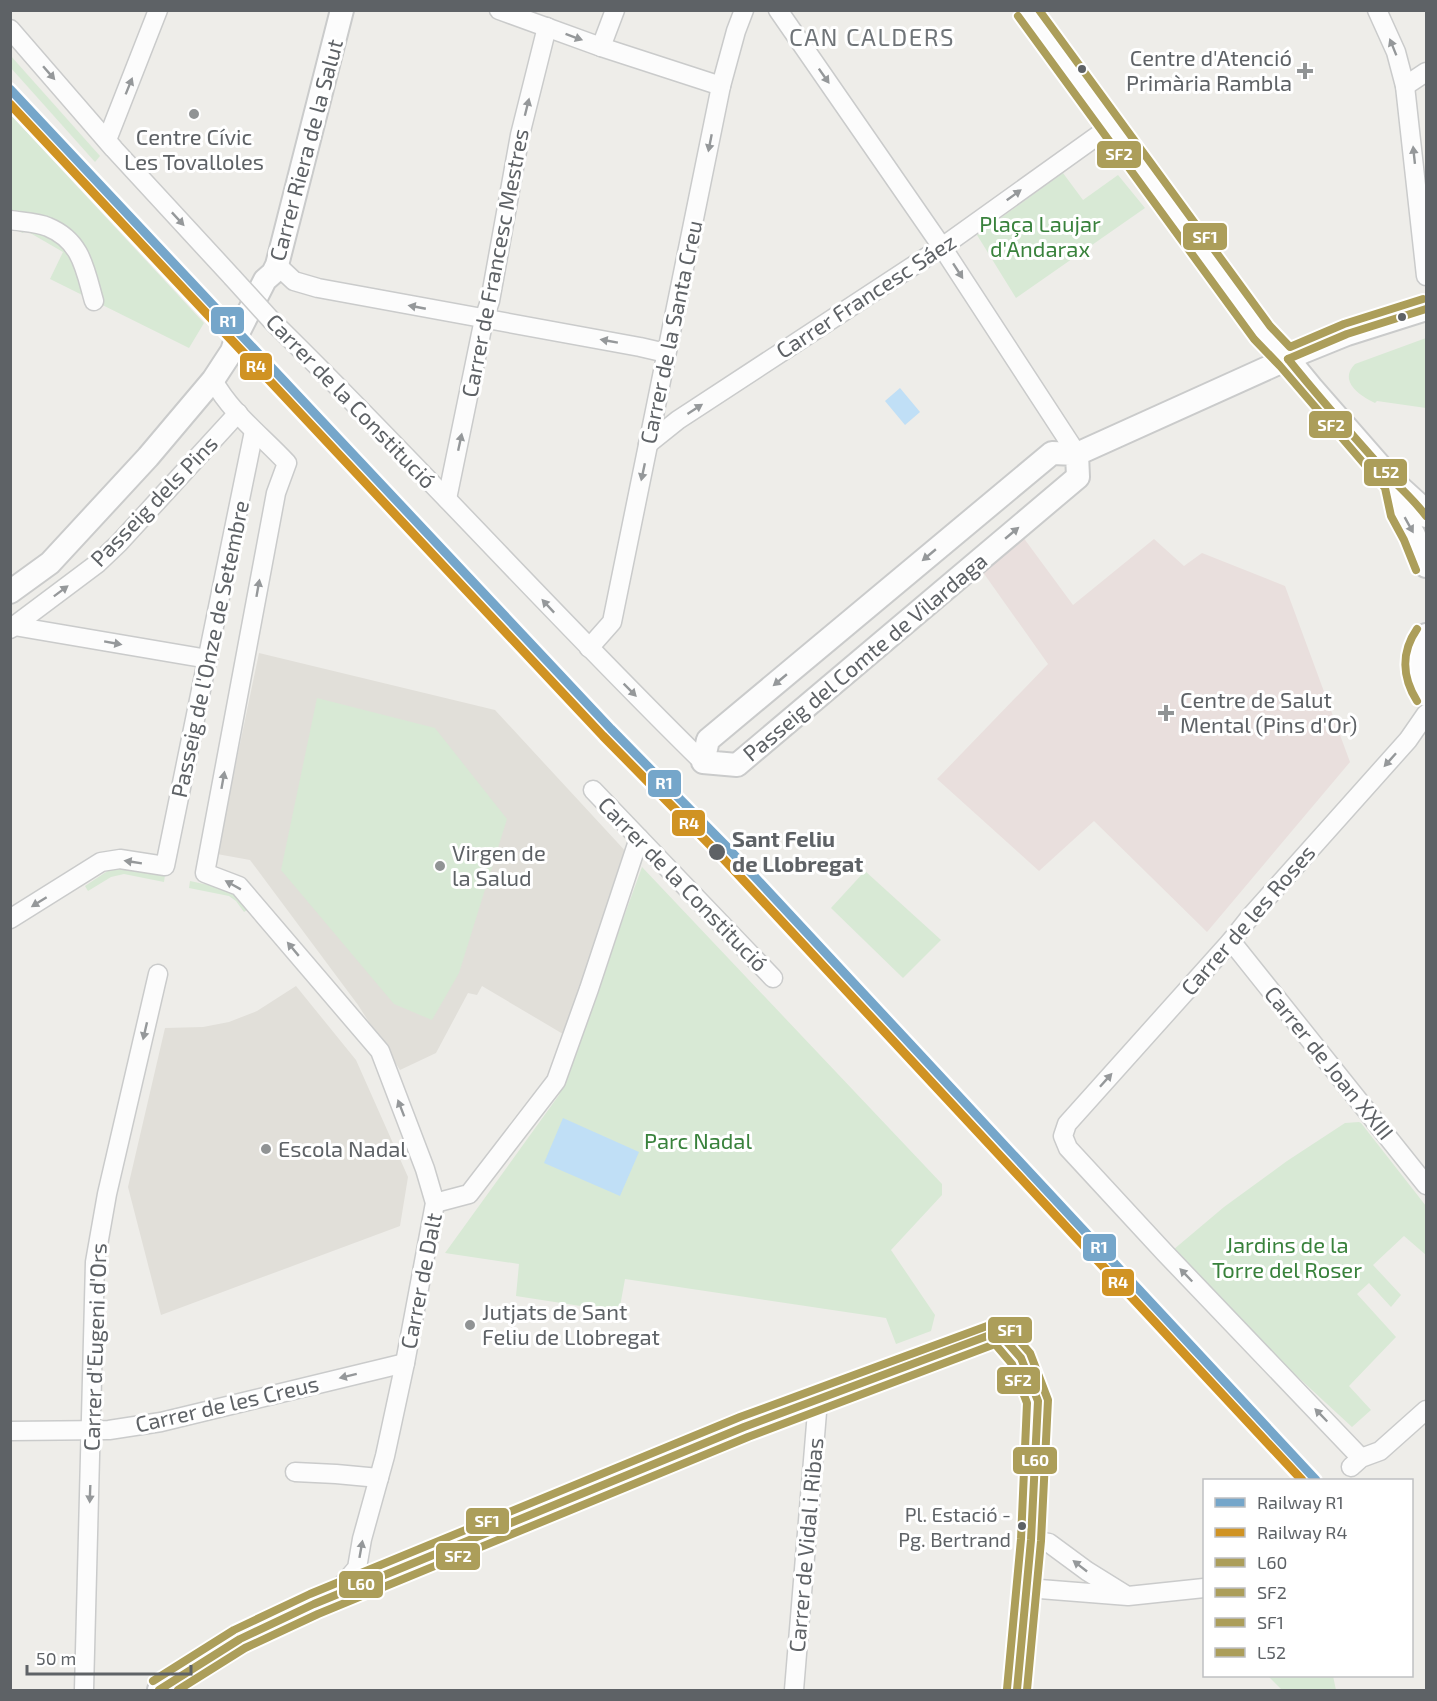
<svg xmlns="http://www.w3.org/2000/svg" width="1437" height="1701" viewBox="0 0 1437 1701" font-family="'Exo 2',sans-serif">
	<rect width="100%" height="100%" fill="#eeede9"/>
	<g fill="#e1dfd9">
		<path d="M259,653L495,710L629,855L563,1034L482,986L477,995L468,993L436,1053L400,1070L358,1005L250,860L217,854Z"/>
		<path d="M296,986L356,1060L408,1177L400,1226L161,1315L128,1187L165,1028L203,1027L229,1022L257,1011Z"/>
	</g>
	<path fill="#e9dfdd" d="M1020,533L1073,605L1154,539L1184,566L1202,553L1285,586L1350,762L1207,932L1094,821L1039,871L937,779L1048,664L980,568Z"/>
	<g fill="#d8e9d5">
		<path d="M10,55L100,156L95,162L11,68Z"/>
		<path d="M10,114L204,323L189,348L50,279L63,252L25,230L23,233L11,228Z"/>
		<path d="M1063,173L1083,200L1118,175L1145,208L1016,298L977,235Z"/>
		<path d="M1426,338V408L1377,401L1375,403C1360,396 1338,381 1355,364Z"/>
		<path d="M317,698L435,728L507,819L459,973L432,1020L394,1004L281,870Z"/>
		<path d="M118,867L165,875L164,882L124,874L111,877L88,891L85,886L109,870Z"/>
		<path d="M642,867L942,1184V1195L891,1250L935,1315L931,1331L896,1344L886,1318L625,1279L619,1312L516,1296L519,1264L445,1253L559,1095Z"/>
		<path d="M865,871L941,940L903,978L831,908Z"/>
		<path d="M190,881L232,890L250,908L244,912L236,901L229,896L189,888Z"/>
		<path d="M1359,1122L1361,1123L1426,1206V1255L1404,1236L1373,1265L1401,1295L1391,1307L1369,1283L1357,1294L1396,1337L1349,1386L1371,1410L1352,1427L1246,1329L1173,1250L1224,1207L1287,1161L1345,1123Z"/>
		<path d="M1268,1676H1333L1336,1690H1282Z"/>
	</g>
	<g fill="#c0dff6">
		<path d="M900,388L920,412L905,425L885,401Z"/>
		<path d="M563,1118L639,1152L620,1196L544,1163Z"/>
	</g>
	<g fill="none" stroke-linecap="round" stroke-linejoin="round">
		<g stroke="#cacbcb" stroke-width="21">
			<g id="minor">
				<path d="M499,10L601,47L721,86"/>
				<path d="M778,10L942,247L1077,454"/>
				<path d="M1377,10L1396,52L1405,86L1426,276"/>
				<path d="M10,29L114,149L232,277"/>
				<path d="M601,47L615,10"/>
				<path d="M1405,86L1426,72"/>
				<path d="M107,140L158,10"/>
				<path d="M10,220C22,222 37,222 48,227C82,241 85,270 94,301"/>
				<path d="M277,265L294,281L318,288L640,347L666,353"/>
				<path d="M272,321C419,465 556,618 703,762"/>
				<path d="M213,380C231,413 262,436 287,463L276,493L205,873L239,886L380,1051L425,1169L435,1203L405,1363L385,1456L362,1539L357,1568L332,1597"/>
				<path d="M648,444L678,420L942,247L1111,126"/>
				<path d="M447,499L484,319L490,301L520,135L547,27"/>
				<path d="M14,626L208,659"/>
				<path d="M10,629L98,563L119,543L238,413"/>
				<path d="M589,648L612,622L721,86L736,31L744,10"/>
				<path d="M593,790L773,978"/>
				<path d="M10,919L101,862L120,859L165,866L254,431"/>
				<path d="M1231,941L1426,1185"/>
				<path d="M435,1203L469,1194L556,1081L589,989L639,838"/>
				<path d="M10,1431L109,1430L161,1422L405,1363"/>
				<path d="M1361,1458L1165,1253L1068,1148L1063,1136L1067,1124L1231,941L1250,917L1408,740L1426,714"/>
				<path d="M1351,1467L1361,1458L1380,1451L1426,1410"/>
				<path d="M295,1472L336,1474L379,1478"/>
				<path d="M1031,1540L1049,1543L1087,1571L1124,1594"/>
				<path d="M1027,1588L1128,1596L1204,1588"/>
				<path d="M84,1690L95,1262L107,1194L158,974"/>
				<path d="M794,1690L818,1400"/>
				<path d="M1017,1690L1031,1540L1038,1401L1021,1358"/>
			</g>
		</g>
		<g stroke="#cacbcb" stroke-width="26">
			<g id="tertiary">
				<path d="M1026,10L1262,333L1288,359L1311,387L1395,483L1417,503L1426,516"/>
				<path d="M1077,454L1078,477L737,765L703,762L708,740L1052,453L1077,454L1305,351L1347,334L1426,309"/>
				<path d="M1395,483L1401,512L1414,535L1426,566"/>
				<path d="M10,592L50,563L148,457L213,380L232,351L238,333L265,280L273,273L277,265L342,10"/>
				<path d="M1426,635C1411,653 1413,678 1426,695"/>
				<path d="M159,1690L240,1639L314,1604L391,1573L576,1495L744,1427L998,1332L1021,1358"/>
			</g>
		</g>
		<use href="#minor" stroke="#fcfcfc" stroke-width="18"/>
		<use href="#tertiary" stroke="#fcfcfc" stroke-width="22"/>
		<g stroke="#cacbcb" stroke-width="21" stroke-linecap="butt">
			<path id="minor-bridge" d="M232,277L272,321"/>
		</g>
		<use href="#minor-bridge" stroke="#fcfcfc" stroke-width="18"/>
		<g stroke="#fff" stroke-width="12">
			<g id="bus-1">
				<path d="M998,1332L1021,1358L1038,1401L1031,1540L1017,1690"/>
				<path d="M159,1690L240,1639L314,1604L744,1427L998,1332"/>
			</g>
		</g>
		<g stroke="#fff" stroke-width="12">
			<g id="bus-2">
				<path d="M1018,16L1254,339L1280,366L1385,488L1391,516L1404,540L1416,570"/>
				<path d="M1417,701C1402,677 1401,652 1417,629"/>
				<path d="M178,1690L245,1648L318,1614L748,1437L995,1344L1012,1364L1027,1403L1021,1539L1007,1689"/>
			</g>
		</g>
		<g stroke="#fff" stroke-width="12">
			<g id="bus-3">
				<path d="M1039,10L1270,326L1290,347L1344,324L1423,299"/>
				<path d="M153,1681L234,1630L310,1594L740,1417L998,1322L1005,1324L1030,1353L1048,1400L1041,1541L1027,1690"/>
			</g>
		</g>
		<g stroke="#fff" stroke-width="12">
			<g id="bus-4">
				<path d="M1288,359C1320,399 1354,437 1388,475C1401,489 1415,501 1426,516"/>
				<path d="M1288,359L1347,334L1426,309"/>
			</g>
		</g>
		<use href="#bus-1" stroke="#ac9e5a" stroke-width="8"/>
		<use href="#bus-2" stroke="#ac9e5a" stroke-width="8"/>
		<use href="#bus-3" stroke="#ac9e5a" stroke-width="8"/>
		<use href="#bus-4" stroke="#ac9e5a" stroke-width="8"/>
		<g stroke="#fff" stroke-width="14">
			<path id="rail-1" d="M10,89L611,729L727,847L1316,1480"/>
		</g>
		<g stroke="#fff" stroke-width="14">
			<path id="rail-2" d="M10,104L603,736L719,854L1302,1480"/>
		</g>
		<use href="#rail-1" stroke="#75a6ca" stroke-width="9"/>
		<use href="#rail-2" stroke="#d09323" stroke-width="9"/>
	</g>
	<defs><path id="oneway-solid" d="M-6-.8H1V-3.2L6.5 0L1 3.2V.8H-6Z" transform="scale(1.5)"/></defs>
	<g fill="#95989a">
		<use href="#oneway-solid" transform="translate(574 37) rotate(20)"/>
		<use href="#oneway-solid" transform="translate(1393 47) rotate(-112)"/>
		<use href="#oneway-solid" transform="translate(49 73) rotate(49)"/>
		<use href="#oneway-solid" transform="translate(824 76) rotate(55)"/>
		<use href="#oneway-solid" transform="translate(129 86) rotate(-68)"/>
		<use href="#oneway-solid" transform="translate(527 107) rotate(-76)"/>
		<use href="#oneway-solid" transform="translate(710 143) rotate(101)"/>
		<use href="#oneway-solid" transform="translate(1414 155) rotate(-96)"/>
		<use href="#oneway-solid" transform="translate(1014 195) rotate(-36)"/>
		<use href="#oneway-solid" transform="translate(178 219) rotate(47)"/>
		<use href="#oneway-solid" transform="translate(958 271) rotate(57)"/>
		<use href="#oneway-solid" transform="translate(417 307) rotate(-169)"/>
		<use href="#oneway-solid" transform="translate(609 341) rotate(-170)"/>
		<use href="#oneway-solid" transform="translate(695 409) rotate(-33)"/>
		<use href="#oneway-solid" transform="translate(460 442) rotate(-78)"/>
		<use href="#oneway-solid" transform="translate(643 472) rotate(102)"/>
		<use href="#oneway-solid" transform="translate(1409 525) rotate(61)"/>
		<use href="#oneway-solid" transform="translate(1012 533) rotate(-40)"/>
		<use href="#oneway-solid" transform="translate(929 555) rotate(140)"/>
		<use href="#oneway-solid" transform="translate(258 588) rotate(-80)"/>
		<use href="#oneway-solid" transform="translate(61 591) rotate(-37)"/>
		<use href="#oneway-solid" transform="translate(548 606) rotate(-133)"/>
		<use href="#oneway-solid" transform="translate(113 643) rotate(10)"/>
		<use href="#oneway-solid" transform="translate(780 680) rotate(140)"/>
		<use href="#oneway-solid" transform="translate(630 690) rotate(45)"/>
		<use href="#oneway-solid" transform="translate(1390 760) rotate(132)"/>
		<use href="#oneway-solid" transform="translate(223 780) rotate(-80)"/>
		<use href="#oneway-solid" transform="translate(133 862) rotate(-171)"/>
		<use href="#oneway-solid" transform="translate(233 885) rotate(-151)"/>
		<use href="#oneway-solid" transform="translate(39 902) rotate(148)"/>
		<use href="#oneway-solid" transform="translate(293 949) rotate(-130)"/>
		<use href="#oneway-solid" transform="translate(145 1031) rotate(103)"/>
		<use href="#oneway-solid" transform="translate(1106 1080) rotate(-48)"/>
		<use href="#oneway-solid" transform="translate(401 1108) rotate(-111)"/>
		<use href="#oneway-solid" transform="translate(1186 1275) rotate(-134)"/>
		<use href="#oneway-solid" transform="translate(348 1376) rotate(166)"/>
		<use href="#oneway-solid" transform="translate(1321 1415) rotate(-134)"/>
		<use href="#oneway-solid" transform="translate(90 1494) rotate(92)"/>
		<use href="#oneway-solid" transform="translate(361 1549) rotate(-80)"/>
		<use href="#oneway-solid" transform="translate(1080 1566) rotate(-142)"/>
	</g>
	<g fill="#5e6266" stroke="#fff" stroke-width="2">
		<circle cx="1082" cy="69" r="5"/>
		<circle cx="1402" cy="317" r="5"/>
		<circle cx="717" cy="852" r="9"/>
		<circle cx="1022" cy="1526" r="5"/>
	</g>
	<g fill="#909394" stroke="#fff" stroke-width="2">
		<path d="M1302 62h6v6h6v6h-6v6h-6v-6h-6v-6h6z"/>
		<circle cx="194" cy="114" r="6"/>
		<path d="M1163 704h6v6h6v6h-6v6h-6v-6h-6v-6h6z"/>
		<circle cx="440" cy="866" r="6"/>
		<circle cx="266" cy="1149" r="6"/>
		<circle cx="470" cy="1325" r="6"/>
	</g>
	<g text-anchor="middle" stroke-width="6" stroke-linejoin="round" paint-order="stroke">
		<g font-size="20" fill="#5e6266" stroke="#fff" text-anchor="end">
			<text x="1011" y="1522">Pl. Estació -<tspan x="1011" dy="25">Pg. Bertrand</tspan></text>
		</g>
		<g font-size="22" fill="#5e6266" stroke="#fff" text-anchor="start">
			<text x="1292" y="66" text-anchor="end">Centre d'Atenció<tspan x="1292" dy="25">Primària Rambla</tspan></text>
			<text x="194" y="145" text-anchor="middle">Centre Cívic<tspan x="194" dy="25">Les Tovalloles</tspan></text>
			<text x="1180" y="708">Centre de Salut<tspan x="1180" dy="25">Mental (Pins d'Or)</tspan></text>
			<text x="452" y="861">Virgen de<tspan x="452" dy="25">la Salud</tspan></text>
			<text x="278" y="1157">Escola Nadal</text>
			<text x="482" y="1320">Jutjats de Sant<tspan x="482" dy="25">Feliu de Llobregat</tspan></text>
		</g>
		<g font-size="22" fill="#5e6266" stroke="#fff">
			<text transform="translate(306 150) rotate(-75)" y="8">Carrer Riera de la Salut</text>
			<text transform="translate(495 263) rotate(-79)" y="8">Carrer de Francesc Mestres</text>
			<text transform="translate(866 296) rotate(-33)" y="8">Carrer Francesc Sáez</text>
			<text transform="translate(671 332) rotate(-78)" y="8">Carrer de la Santa Creu</text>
			<text transform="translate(351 401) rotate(46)" y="8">Carrer de la Constitució</text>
			<text transform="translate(154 501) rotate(-46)" y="8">Passeig dels Pins</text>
			<text transform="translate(210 649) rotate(-78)" y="8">Passeig de l'Onze de Setembre</text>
			<text transform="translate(865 657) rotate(-40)" y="8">Passeig del Comte de Vilardaga</text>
			<text transform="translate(683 884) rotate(46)" y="8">Carrer de la Constitució</text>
			<text transform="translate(1248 920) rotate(-49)" y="8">Carrer de les Roses</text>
			<text transform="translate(1329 1063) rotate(51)" y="8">Carrer de Joan XXIII</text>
			<text transform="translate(421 1281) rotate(-79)" y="8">Carrer de Dalt</text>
			<text transform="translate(95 1347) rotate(-88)" y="8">Carrer d'Eugeni d'Ors</text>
			<text transform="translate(227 1404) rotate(-13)" y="8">Carrer de les Creus</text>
			<text transform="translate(806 1545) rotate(-85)" y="8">Carrer de Vidal i Ribas</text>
		</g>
		<g font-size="22" fill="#39823c" stroke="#fff">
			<text x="1040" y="232">Plaça Laujar<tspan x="1040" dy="25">d'Andarax</tspan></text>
			<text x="698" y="1149">Parc Nadal</text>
			<text x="1287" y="1253">Jardins de la<tspan x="1287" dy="25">Torre del Roser</tspan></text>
		</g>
		<g font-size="22" font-weight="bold" fill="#5e6266" stroke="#fff" text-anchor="start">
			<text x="732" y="847">Sant Feliu<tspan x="732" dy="25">de Llobregat</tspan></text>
		</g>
		<g font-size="24" letter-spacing="1.5" fill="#6f7478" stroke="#fff">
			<text x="872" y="46">CAN CALDERS</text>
		</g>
	</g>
	<g stroke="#fff" stroke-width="2">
		<rect x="1096" y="140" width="46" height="29" rx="6" fill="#ac9e5a"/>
		<rect x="1182" y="222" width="46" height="29" rx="6" fill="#ac9e5a"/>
		<rect x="210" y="306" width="35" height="29" rx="6" fill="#75a6ca"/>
		<rect x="239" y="352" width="34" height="29" rx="6" fill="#d09323"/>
		<rect x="1308" y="410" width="45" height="29" rx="6" fill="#ac9e5a"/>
		<rect x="1363" y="458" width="45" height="29" rx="6" fill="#ac9e5a"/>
		<rect x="647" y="769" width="35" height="29" rx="6" fill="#75a6ca"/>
		<rect x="671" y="809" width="35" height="28" rx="6" fill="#d09323"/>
		<rect x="1082" y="1233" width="35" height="29" rx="6" fill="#75a6ca"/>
		<rect x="1101" y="1268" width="34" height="29" rx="6" fill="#d09323"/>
		<rect x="987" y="1316" width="46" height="28" rx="6" fill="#ac9e5a"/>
		<rect x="996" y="1366" width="45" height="29" rx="6" fill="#ac9e5a"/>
		<rect x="1012" y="1446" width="46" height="29" rx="6" fill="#ac9e5a"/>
		<rect x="465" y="1507" width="45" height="28" rx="6" fill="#ac9e5a"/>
		<rect x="435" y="1542" width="46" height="29" rx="6" fill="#ac9e5a"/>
		<rect x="338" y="1570" width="46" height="29" rx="6" fill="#ac9e5a"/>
	</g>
	<g font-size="16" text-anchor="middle" font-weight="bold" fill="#fff">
		<text x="1119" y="160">SF2</text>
		<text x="1205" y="243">SF1</text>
		<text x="228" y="327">R1</text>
		<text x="256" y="372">R4</text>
		<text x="1331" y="431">SF2</text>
		<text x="1386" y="478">L52</text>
		<text x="664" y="789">R1</text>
		<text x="689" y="829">R4</text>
		<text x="1099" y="1253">R1</text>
		<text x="1118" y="1288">R4</text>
		<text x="1010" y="1336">SF1</text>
		<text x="1018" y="1386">SF2</text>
		<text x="1035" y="1466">L60</text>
		<text x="487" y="1527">SF1</text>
		<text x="458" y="1562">SF2</text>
		<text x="361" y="1590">L60</text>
	</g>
	<rect width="1437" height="1701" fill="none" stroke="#5e6266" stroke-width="24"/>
	<rect x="1203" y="1479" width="210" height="198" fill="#ffffff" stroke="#bfc0c2" stroke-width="1.5"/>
	<rect x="1215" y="1498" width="30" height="9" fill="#75a6ca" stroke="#bfc0c2" stroke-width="1.5"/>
	<text x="1257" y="1509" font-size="18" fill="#5e6266">Railway R1</text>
	<rect x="1215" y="1528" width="30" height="9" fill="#d09323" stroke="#bfc0c2" stroke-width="1.5"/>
	<text x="1257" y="1539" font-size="18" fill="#5e6266">Railway R4</text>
	<rect x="1215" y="1558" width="30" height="9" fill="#ac9e5a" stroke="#bfc0c2" stroke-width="1.5"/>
	<text x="1257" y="1569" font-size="18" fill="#5e6266">L60</text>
	<rect x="1215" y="1588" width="30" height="9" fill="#ac9e5a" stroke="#bfc0c2" stroke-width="1.5"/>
	<text x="1257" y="1599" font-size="18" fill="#5e6266">SF2</text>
	<rect x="1215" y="1618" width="30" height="9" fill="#ac9e5a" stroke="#bfc0c2" stroke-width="1.5"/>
	<text x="1257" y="1629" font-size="18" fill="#5e6266">SF1</text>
	<rect x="1215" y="1648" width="30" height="9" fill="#ac9e5a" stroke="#bfc0c2" stroke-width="1.5"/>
	<text x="1257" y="1659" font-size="18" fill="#5e6266">L52</text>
	<path d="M27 1665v9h164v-9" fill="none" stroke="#5e6266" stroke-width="3"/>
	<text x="36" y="1665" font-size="18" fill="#5e6266" stroke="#ffffff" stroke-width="4.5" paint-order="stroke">50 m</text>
</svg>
